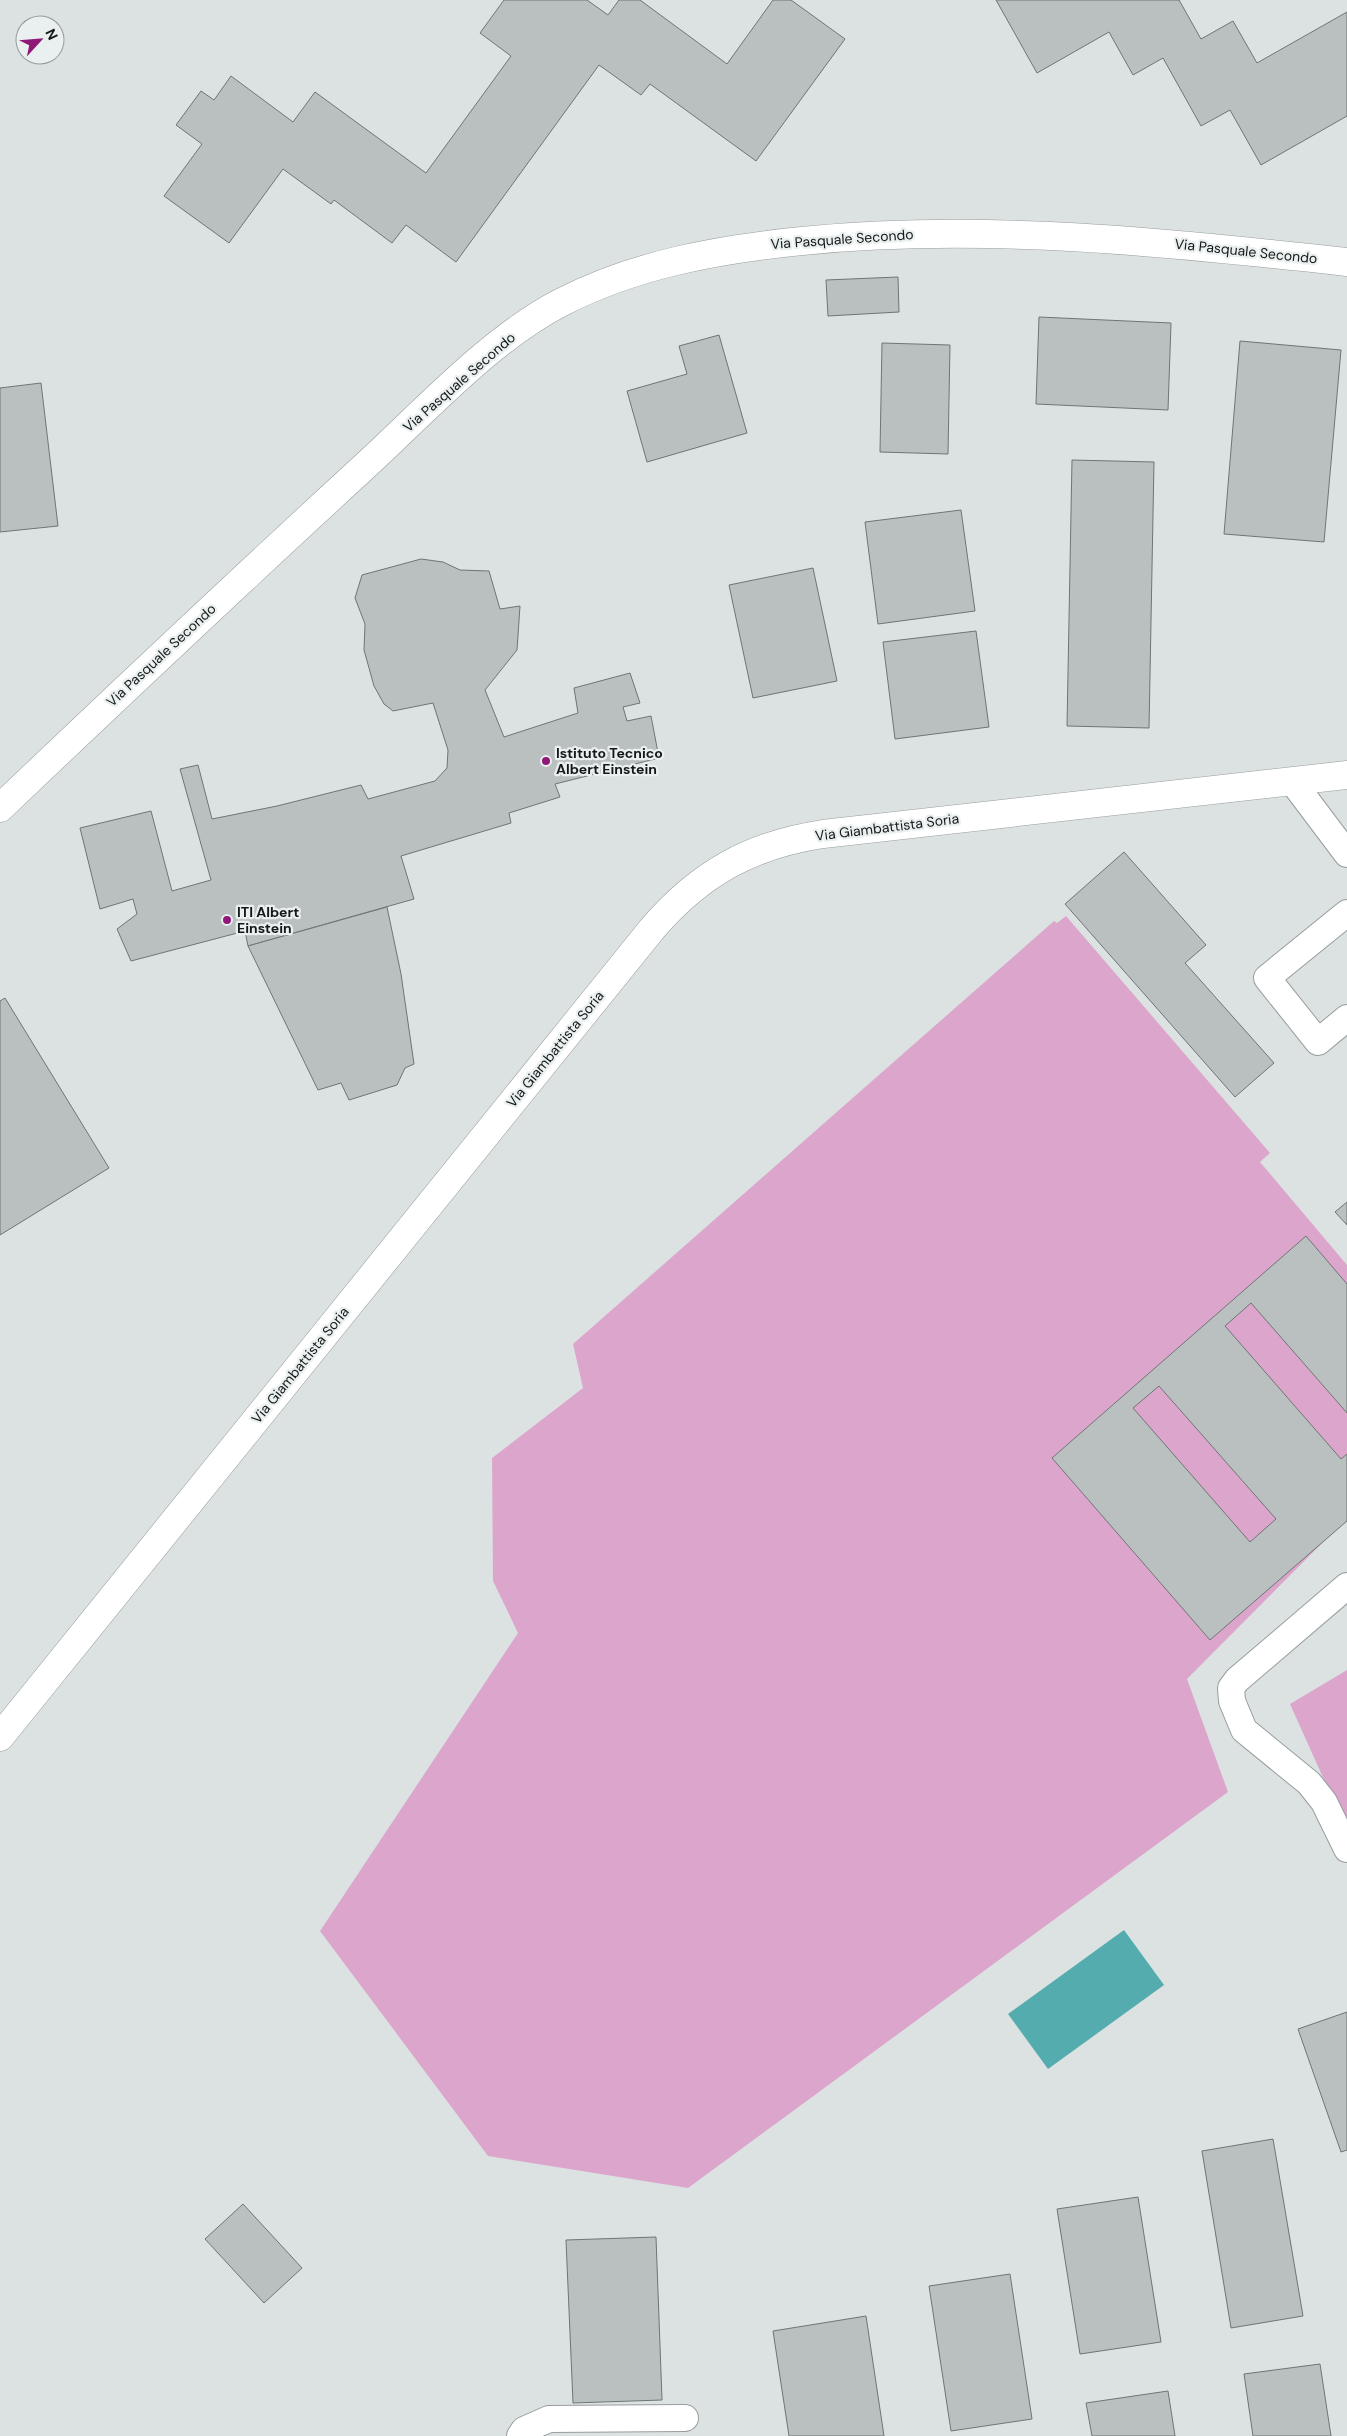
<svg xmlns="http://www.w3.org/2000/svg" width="1347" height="2436" viewBox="0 0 1347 2436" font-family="'DM Sans',sans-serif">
	<rect width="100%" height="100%" fill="#dce2e2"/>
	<g fill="#dca6cc">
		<path d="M1066,916L1270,1153L1260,1162L1347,1265V1518L1187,1679L1228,1792L688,2188L488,2156L320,1931L518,1633L493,1581L492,1458L583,1388L573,1344L1054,921L1057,923Z"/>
		<path d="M1347,1670V1831L1290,1704Z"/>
	</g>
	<path fill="#54acae" d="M1124,1930L1164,1985L1048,2069L1008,2014Z"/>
	<g fill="#bac0c0" stroke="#6f7474" fill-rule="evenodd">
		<path d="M504,0H587L608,15L619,0H640L727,64L773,0H791L845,39L756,161L650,84L641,95L599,65L456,262L406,225L392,243L334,200L331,204L283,169L229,243L164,196L202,144L176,125L201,91L214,100L231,76L293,122L315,92L426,173L511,56L480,33Z"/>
		<path d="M996,0H1179L1201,39L1233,21L1257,63L1347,12V116L1261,165L1230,110L1201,126L1163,58L1133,75L1109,32L1037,73Z"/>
		<path d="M898,277L899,312L828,316L826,280Z"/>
		<path d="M1039,317L1171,323L1168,410L1036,404Z"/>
		<path d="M719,335L747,433L647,462L627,391L687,374L679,346Z"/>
		<path d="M1240,341L1341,350L1324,542L1224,534Z"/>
		<path d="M882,343L950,345L948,454L880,452Z"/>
		<path d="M41,383L58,526L0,532V388Z"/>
		<path d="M1072,460L1154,462L1149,728L1067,726Z"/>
		<path d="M961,510L975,611L878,624L865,522Z"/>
		<path d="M421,559L443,562L460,570L489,571L500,609L520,606L517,650L485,690L504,737L578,713L574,688L630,673L640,703L623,707L627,721L651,716L659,758L555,784L560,797L509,813L511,823L401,856L414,899L248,946L245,931L131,961L117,929L137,914L133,899L100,909L80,828L151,811L172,891L211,880L180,769L198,765L212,819L277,806L361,785L368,799L435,781L447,768L448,750L433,703L393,711L384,704L374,686L364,650L365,624L355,598L362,575Z"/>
		<path d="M813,568L837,681L753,698L729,585Z"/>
		<path d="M976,631L989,727L895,739L883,642Z"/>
		<path d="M1124,852L1206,945L1185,963L1274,1063L1235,1097L1065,904Z"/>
		<path d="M387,907L401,974L414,1064L405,1068L397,1085L349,1100L341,1083L318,1090L248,946Z"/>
		<path d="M5,998L109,1168L0,1235V1001Z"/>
		<path d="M1347,1202V1225L1335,1212Z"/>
		<path d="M1306,1236L1347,1284V1413L1251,1303L1225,1326L1341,1459L1347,1454V1521L1210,1640L1052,1458ZM1159,1386L1276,1519L1250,1542L1133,1408Z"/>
		<path d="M1347,2012V2150L1341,2152L1298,2029Z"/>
		<path d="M1273,2139L1303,2316L1231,2328L1202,2151Z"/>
		<path d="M1138,2197L1161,2342L1080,2354L1057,2209Z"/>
		<path d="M243,2204L302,2268L264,2303L205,2239Z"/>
		<path d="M656,2237L662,2400L573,2403L566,2240Z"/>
		<path d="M1010,2274L1032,2419L951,2431L929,2286Z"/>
		<path d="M866,2316L884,2436H789L773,2331Z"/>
		<path d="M1320,2364L1331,2436H1253L1244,2374Z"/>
		<path d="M1168,2391L1175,2436H1092L1086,2403Z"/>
	</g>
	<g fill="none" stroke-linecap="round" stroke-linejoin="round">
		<g stroke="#979d9d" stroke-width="28">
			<g id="service">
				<path d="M1292,781L1347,854"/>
				<path d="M1347,913L1267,978L1318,1042L1347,1018"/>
				<path d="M1347,1586L1237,1680L1231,1688L1232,1701L1244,1730L1309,1783L1324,1802L1347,1849"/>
				<path d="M520,2436L524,2430L549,2419L685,2418"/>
			</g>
		</g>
		<g stroke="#979d9d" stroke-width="29">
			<path id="minor" d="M0,1737L652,929C700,873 751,845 823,834L1347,775"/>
		</g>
		<g stroke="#979d9d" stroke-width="29">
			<path id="tertiary" d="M0,808C121,693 242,579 365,466C423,413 491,338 562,302C636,264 720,249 802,241C984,223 1166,242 1347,262"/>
		</g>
		<use href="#service" stroke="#fff" stroke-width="26"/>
		<use href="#minor" stroke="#fff" stroke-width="28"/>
		<use href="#tertiary" stroke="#fff" stroke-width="28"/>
	</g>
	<g fill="#8f1878" stroke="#eaefef" stroke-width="2">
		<circle cx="546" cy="761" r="5"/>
		<circle cx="227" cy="920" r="5"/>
	</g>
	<g text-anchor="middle" stroke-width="4.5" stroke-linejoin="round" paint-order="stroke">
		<g font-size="14" fill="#161818" stroke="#eaefef">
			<text transform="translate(842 239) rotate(-4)" y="5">Via Pasquale Secondo</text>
			<text transform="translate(1246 251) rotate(6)" y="5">Via Pasquale Secondo</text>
			<text transform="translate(459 382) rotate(-41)" y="5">Via Pasquale Secondo</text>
			<text transform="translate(161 655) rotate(-43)" y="5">Via Pasquale Secondo</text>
			<text transform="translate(887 827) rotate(-7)" y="5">Via Giambattista Soria</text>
			<text transform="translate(555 1049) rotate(-51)" y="5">Via Giambattista Soria</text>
			<text transform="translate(300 1365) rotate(-51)" y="5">Via Giambattista Soria</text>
		</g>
		<g font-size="14" font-weight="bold" fill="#161818" stroke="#eaefef" text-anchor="start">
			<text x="556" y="758">Istituto Tecnico<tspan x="556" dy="16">Albert Einstein</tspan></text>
			<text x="237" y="917">ITI Albert<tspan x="237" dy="16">Einstein</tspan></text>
		</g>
	</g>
	<g transform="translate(40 40) rotate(64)"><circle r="24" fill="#eaefef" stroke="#959999"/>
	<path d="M0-4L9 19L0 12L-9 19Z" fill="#8f1878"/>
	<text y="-8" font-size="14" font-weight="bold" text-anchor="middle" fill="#161818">N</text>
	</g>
</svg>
